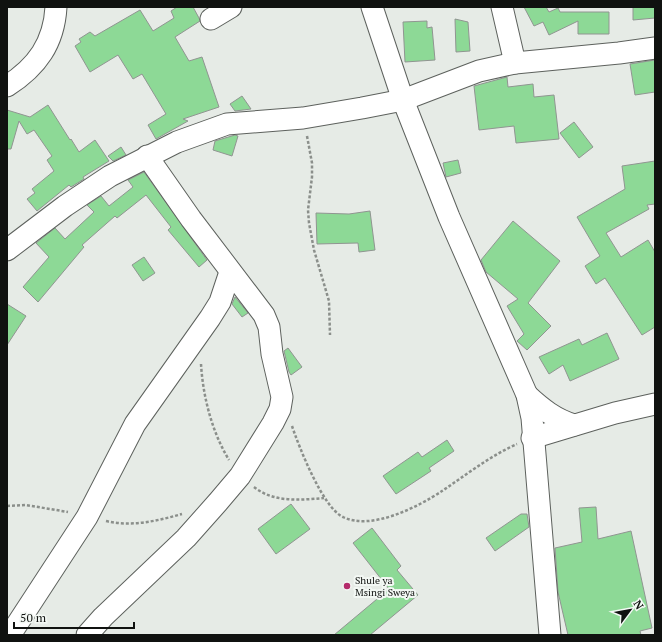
<svg xmlns="http://www.w3.org/2000/svg" width="662" height="642" viewBox="0 0 662 642" font-family="'PT Serif',serif">
	<rect width="100%" height="100%" fill="#e6ebe6"/>
	<g fill="#8dd996" stroke="#909591">
		<path d="M177,7H193L199,18L200,21L175,37L189,61L202,57L219,107L183,119L188,121L156,139L148,125L166,114L142,74L133,79L118,55L90,72L75,46L81,42L79,39L90,32L95,36L140,10L153,31L174,18L171,11Z"/>
		<path d="M524,7H546L549,12L558,8L560,12H609V34H578V21L549,35L543,22L534,26Z"/>
		<path d="M633,7H655V18L633,20Z"/>
		<path d="M455,19L468,22L470,51L456,52Z"/>
		<path d="M427,21V28L432,27L435,60L405,62L403,22Z"/>
		<path d="M655,60V92L635,95L630,64Z"/>
		<path d="M507,77L508,87L533,84L534,97L554,95L559,139L516,143L514,126L479,130L474,86Z"/>
		<path d="M242,96L251,109L235,111L230,104Z"/>
		<path d="M48,105L70,140L71,139L79,152L95,140L109,161L83,177L84,179L71,187L69,185L37,211L27,199L35,193L32,189L54,171L47,160L52,156L34,130L27,134L19,121L11,149H7V110L30,117Z"/>
		<path d="M574,122L593,147L579,158L560,133Z"/>
		<path d="M235,135L238,136L232,156L213,150L215,141Z"/>
		<path d="M121,147L126,155L113,161L108,156Z"/>
		<path d="M458,160L461,173L446,177L443,163Z"/>
		<path d="M655,161V204L647,205L649,209L606,233L621,257L648,240L655,252V327L642,335L605,278L596,284L585,266L600,256L577,217L625,189L622,166Z"/>
		<path d="M144,172L207,260L199,267L168,230L171,227L146,195L117,218L115,216L82,245L84,247L38,302L23,287L49,257L36,243L55,228L65,239L94,212L87,205L101,196L109,206L133,187L128,180Z"/>
		<path d="M370,211L375,250L359,252L358,243L317,244L316,213L349,214Z"/>
		<path d="M513,221L560,261L528,303L551,326L527,350L517,341L524,334L507,306L518,299L486,272L481,260Z"/>
		<path d="M144,257L155,273L143,281L132,265Z"/>
		<path d="M235,297L248,313L242,317L232,304Z"/>
		<path d="M7,304L26,316L7,345Z"/>
		<path d="M607,333L619,359L570,381L563,365L549,374L539,357L579,339L582,345Z"/>
		<path d="M288,348L302,367L291,375L289,372L284,351Z"/>
		<path d="M447,440L454,451L429,468L431,471L396,494L383,476L418,452L422,457Z"/>
		<path d="M291,504L310,529L276,554L258,529Z"/>
		<path d="M596,507L598,539L631,531L652,628L640,631L641,635H568L558,592L555,548L582,542L579,508Z"/>
		<path d="M521,514H527L529,527L495,551L486,538Z"/>
		<path d="M372,528L401,566L397,570L418,595L370,635H334L389,589L353,543Z"/>
	</g>
	<g fill="none" stroke-linecap="round" stroke-linejoin="round">
		<g stroke="#5d615d" stroke-width="23">
			<g id="minor">
				<path d="M372,7L403,100L449,217L527,395L532,418L550,635"/>
				<path d="M502,7L515,63"/>
				<path d="M211,19L231,7"/>
				<path d="M7,86C37,67 54,43 56,7"/>
				<path d="M7,250L65,206L110,176L177,142L227,124L303,118L362,108L403,100L479,71L515,63L619,53L655,48"/>
				<path d="M527,395C542,409 555,419 574,425"/>
				<path d="M532,438L615,413L655,404"/>
				<path d="M10,635L87,517L135,424L210,318L220,302L230,272"/>
				<path d="M87,635L103,617L186,538L218,502L240,476L273,423L280,409L282,397L272,354L269,327L264,315L191,219L147,156"/>
			</g>
		</g>
		<g stroke="#8b8f8b" stroke-width="2.5" stroke-dasharray="3 2" stroke-linecap="butt">
			<path d="M307,136L312,163V177L308,210L309,223L314,250L329,301L330,335"/>
			<path d="M201,364C203,397 212,432 229,460"/>
			<path d="M292,426C299,447 323,508 343,517C371,531 418,507 442,491C466,475 490,456 517,444"/>
			<path d="M254,487C274,503 301,500 324,498"/>
			<path d="M7,506L26,505L68,512"/>
			<path d="M106,521C131,527 157,521 182,514"/>
		</g>
		<use href="#minor" stroke="#fff" stroke-width="21"/>
	</g>
	<circle fill="#b42b6b" stroke="#f3f8f4" stroke-width="1.5" cx="347" cy="586" r="4"/>
	<g text-anchor="middle" stroke-width="4" stroke-linejoin="round" paint-order="stroke">
		<g font-size="10" fill="#101210" stroke="#f3f8f4" text-anchor="start">
			<text x="355" y="584">Shule ya<tspan x="355" dy="12">Msingi Sweya</tspan></text>
		</g>
	</g>
	<rect width="662" height="642" fill="none" stroke="#101210" stroke-width="16"/>
	<g transform="translate(630 610) rotate(58)" stroke="#f3f8f4" stroke-width="3" paint-order="stroke">
	<path d="M0-3L7 15L0 10L-7 15Z" fill="#101210"/>
	<text y="-6" font-size="11" font-weight="bold" text-anchor="middle" fill="#101210">N</text>
	</g>
	<path d="M14 622v6h120v-6" fill="none" stroke="#101210" stroke-width="2"/>
	<text x="20" y="622" font-size="12" fill="#101210" stroke="#f3f8f4" stroke-width="3" paint-order="stroke">50 m</text>
</svg>
